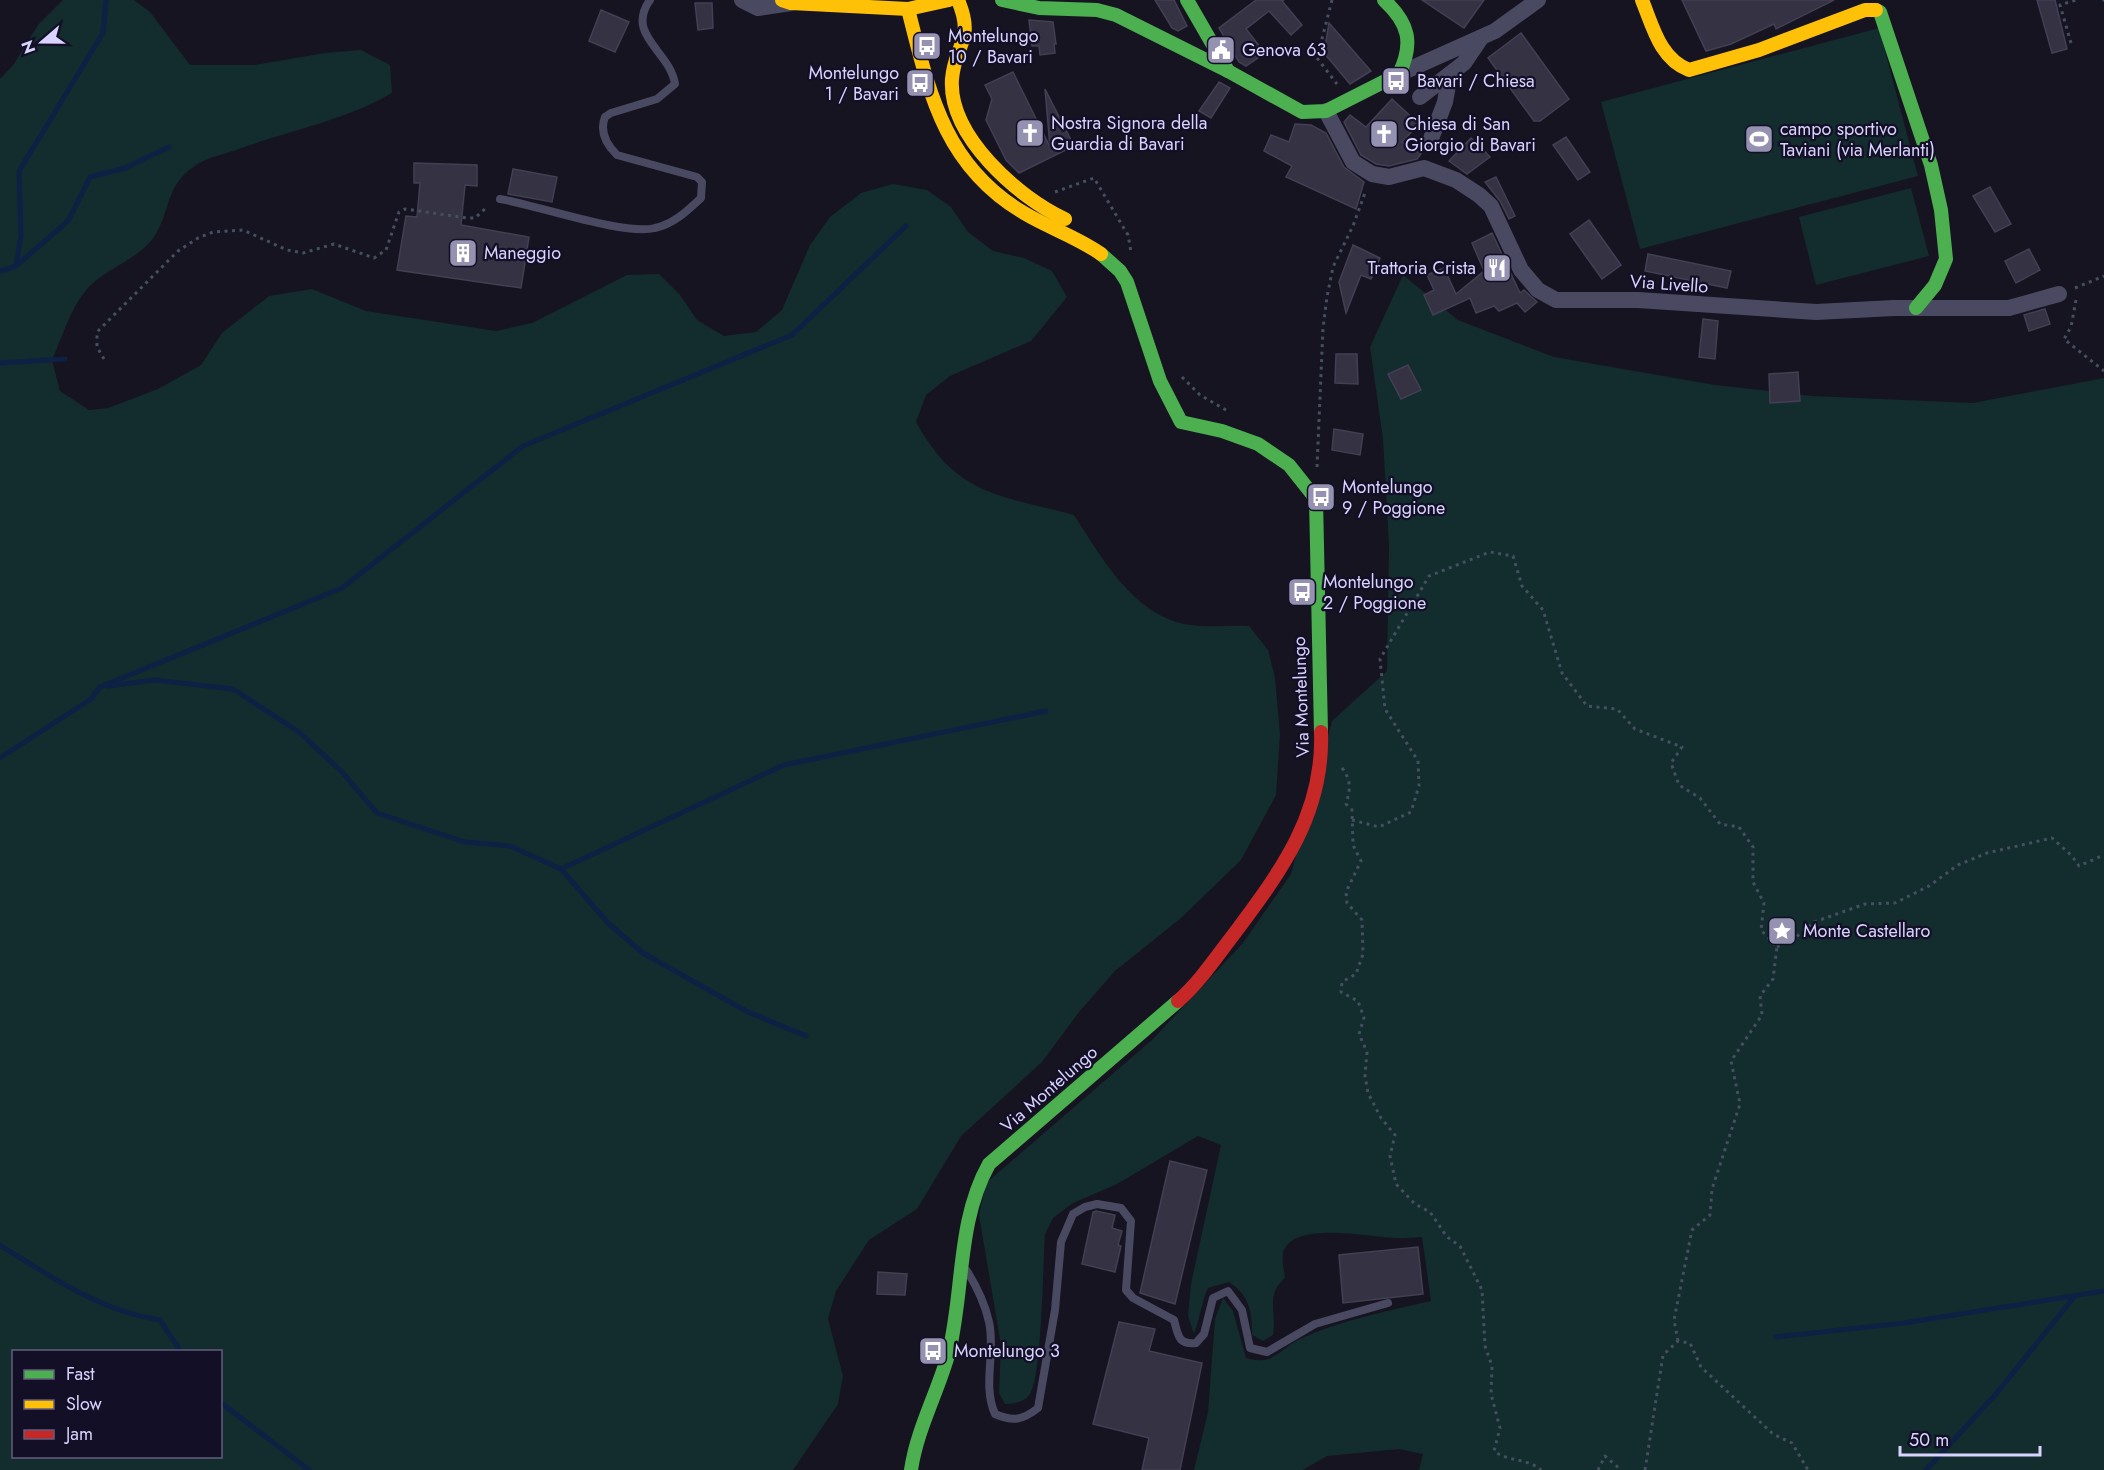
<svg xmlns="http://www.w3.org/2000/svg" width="2104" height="1470" viewBox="0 0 2104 1470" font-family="Jost,sans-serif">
	<rect width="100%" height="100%" fill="#161421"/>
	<g fill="#132c2d" fill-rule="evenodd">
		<path d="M63,0H134L150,12L190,65H255L325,53L361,50L390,65L392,93C344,121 290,130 239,149C225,154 208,157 196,165C165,186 172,206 156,234C142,257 112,266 92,284C72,302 63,336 52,360L60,391L89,410L108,408L158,389L201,365L222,333L269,296L312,289L366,311L496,331L532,323L627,275L659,274L680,295L697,320L724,336L756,332L782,310L810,245L830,217L861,193L893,184L927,190L951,207L968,232L993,251L1024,258L1052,271L1067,297L1031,341L950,376L926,395L916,422C957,496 999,495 1074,515C1101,556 1131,612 1184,624C1204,628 1228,625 1249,626L1268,650L1275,678L1280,734L1276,795L1241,860L1181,918L1115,971L1079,1012L1042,1062L961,1136L917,1209L869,1240L836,1291L828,1319L843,1376L838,1404L793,1470H0V79L14,64L38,25ZM14,1352H220V1456H14Z"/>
		<path d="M1879,28L1918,176L1640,249L1601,102Z"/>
		<path d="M1911,188L1929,256L1816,285L1799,217Z"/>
		<path d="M1403,275L1458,320L1554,357L1715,385L1812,396L1973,403L2104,378V1470H1419L1423,1454L1399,1449L1327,1456L1303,1470H1194L1208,1412L1215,1319L1223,1298L1233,1311L1246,1358C1274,1366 1278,1350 1300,1339C1341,1320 1387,1311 1431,1301L1422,1237C1414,1237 1406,1239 1398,1238C1373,1238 1297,1220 1284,1250C1281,1257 1284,1270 1285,1278C1265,1295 1277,1312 1273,1335L1263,1341L1252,1335C1252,1312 1250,1296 1229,1282L1208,1288C1201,1303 1200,1319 1194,1334L1188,1316L1191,1284L1221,1145L1198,1136L1117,1184L1073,1203L1053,1218L1045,1234C1043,1262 1042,1377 1030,1394C1023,1403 1015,1403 1005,1404L999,1393L1001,1345L979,1215L986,1183L1153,1039L1243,943L1291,874L1332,721L1387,671L1389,545L1383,439L1370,347Z"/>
	</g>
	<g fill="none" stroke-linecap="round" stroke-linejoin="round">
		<g stroke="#0d2144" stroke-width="5">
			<path d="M16,266L21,236L19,171L103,33L106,0"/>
			<path d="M0,271L16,266L68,221L90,177L125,168L169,147"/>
			<path d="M0,363L65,359"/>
			<path d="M108,686L155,680L233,689L299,732L342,772L377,813L465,842L510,846L561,869L608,923L643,953L746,1011L806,1036"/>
			<path d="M0,758L91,699L100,687L342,588L523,446L792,335L906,226"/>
			<path d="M561,869L784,765L1046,711"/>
			<path d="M0,1245C51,1277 100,1311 160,1320L181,1352"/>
			<path d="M1776,1337L1904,1323L2104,1291"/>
			<path d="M220,1402L309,1470"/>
			<path d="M1926,1470L1996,1394L2074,1297"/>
		</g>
	</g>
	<g fill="#343243" stroke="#433f54" stroke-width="1.5">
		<path d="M1155,0H1174L1187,26L1178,31L1172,28Z"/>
		<path d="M1256,0H1284L1282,1L1302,25L1291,35L1269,11L1246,29L1265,53L1246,66L1239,62L1219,28Z"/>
		<path d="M1422,0H1484L1464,28Z"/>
		<path d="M1682,0H1834L1776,29L1774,24L1731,44L1706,51Z"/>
		<path d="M2037,0H2055L2067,49L2052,53Z"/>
		<path d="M695,3H712L713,28L698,30Z"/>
		<path d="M601,10L629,22L615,52L589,41Z"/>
		<path d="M1029,20L1053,22L1056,44H1054L1055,53L1040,55L1039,46H1032Z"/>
		<path d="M1329,23L1371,71L1350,84L1324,53Z"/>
		<path d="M1521,33L1569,99L1540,121H1534L1488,58Z"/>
		<path d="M1013,72L1050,147L1045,89L1074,146L1019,173L1006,160L986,120L992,99L985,85Z"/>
		<path d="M1219,82L1230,88L1211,118L1199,111Z"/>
		<path d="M1392,99L1419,124L1402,142L1421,154L1417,159L1389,166L1376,164L1361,155L1344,122L1350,115L1366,127Z"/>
		<path d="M1295,124L1311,125L1326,133L1344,167L1364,182L1356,209L1286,177L1292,166L1264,151L1271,135L1289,142Z"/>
		<path d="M1566,137L1590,172L1578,180L1553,145Z"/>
		<path d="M1471,138L1490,157L1467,174L1449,161Z"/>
		<path d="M414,163L477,165V186L465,185L461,225L529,237L521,288L397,270L406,216L417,217L420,183H414Z"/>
		<path d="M513,169L557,177L552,202L508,194Z"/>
		<path d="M1496,177L1515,216L1509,219L1500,201L1485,182Z"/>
		<path d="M1990,187L2011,224L1995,232L1973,196Z"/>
		<path d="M1589,220L1621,265L1602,279L1570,234Z"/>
		<path d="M1492,233L1520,293L1524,290L1537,302L1525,312L1517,303L1499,311L1494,306L1476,313L1470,298L1433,315L1424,295L1434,290L1427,275L1444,268L1456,294L1484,271L1472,243Z"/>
		<path d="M1353,245L1380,258L1371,279L1361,275L1346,313L1339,282Z"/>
		<path d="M2029,249L2040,270L2016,283L2005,261Z"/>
		<path d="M1648,254L1731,271L1727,288L1645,271Z"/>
		<path d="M2045,309L2050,324L2029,331L2024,315Z"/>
		<path d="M1703,319L1718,321L1715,359L1699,357Z"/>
		<path d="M1336,354H1357L1358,384L1335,383Z"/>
		<path d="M1408,365L1421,390L1401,399L1388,374Z"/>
		<path d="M1798,372L1800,401L1770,403L1769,374Z"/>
		<path d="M1334,429L1363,434L1360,455L1332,450Z"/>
		<path d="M1170,1161L1207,1170L1175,1304L1140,1293Z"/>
		<path d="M1096,1211L1115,1215L1112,1228L1122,1231L1118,1245L1121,1246L1115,1272L1082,1264L1093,1212Z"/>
		<path d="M1418,1247L1423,1294L1343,1303L1339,1255Z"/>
		<path d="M878,1272L907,1274L905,1295L877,1294Z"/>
		<path d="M1119,1322L1155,1329L1149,1351L1202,1363L1180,1470H1142L1149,1438L1093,1424Z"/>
	</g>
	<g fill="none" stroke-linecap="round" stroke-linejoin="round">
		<g stroke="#44505f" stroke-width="3" stroke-dasharray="3 4.5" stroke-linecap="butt">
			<path d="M1332,0L1317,58L1337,84"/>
			<path d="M2103,0L2104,1"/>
			<path d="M2071,43L2060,5L2076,0"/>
			<path d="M1055,192L1094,178L1128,235L1131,252"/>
			<path d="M2075,288L2104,276"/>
			<path d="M2076,300L2071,327L2064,339L2104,371"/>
			<path d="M104,359L97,347V332L178,251L198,238L213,232L243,230L287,250L303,253L334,244L374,258L386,250L399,212L405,209L467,218H475L488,206"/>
			<path d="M1182,377L1200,395L1226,410"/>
			<path d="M1317,467L1323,328L1327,297L1333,267L1353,226L1366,190"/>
			<path d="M1342,768C1352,781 1350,790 1346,804L1352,810L1353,845L1361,861L1346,892L1347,903L1362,920L1363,954L1356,974L1342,982L1341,992L1358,1001L1364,1018L1359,1034L1367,1052L1365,1076L1368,1093L1381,1118L1395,1135L1390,1156L1396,1184L1415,1204L1430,1212L1447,1237L1460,1246L1482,1290L1485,1346L1492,1366L1491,1394L1500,1428L1494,1451C1508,1462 1528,1458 1541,1470"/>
			<path d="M1352,820L1379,827L1411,812L1419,786L1418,761L1385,709L1380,659L1429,576L1490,552L1513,556L1522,586L1543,610L1562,673L1587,706L1617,709L1635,729L1682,747L1671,763L1679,785L1700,798L1720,824L1739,827L1753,847V882L1764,903L1761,930L1777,947"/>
			<path d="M1777,947L1796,937L1814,922L1865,904L1895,903L1929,886L1958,865L1987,853L2052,838L2072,856L2079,866L2104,855"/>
			<path d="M1678,1341L1674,1320L1692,1230L1710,1215L1712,1189L1740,1104L1731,1061L1762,1015L1760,996L1773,979L1777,947"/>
			<path d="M1598,1470L1605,1456L1621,1470"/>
			<path d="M1645,1470L1663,1355L1678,1341L1690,1343L1701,1367L1773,1434L1792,1443L1808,1470"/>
		</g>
		<g stroke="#4a4962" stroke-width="8">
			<path d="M500,199C537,205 624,236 655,228C674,224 687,211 701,198L702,182L697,177L617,155C607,145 599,132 605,117L611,113L657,99L675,84C670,51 625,35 650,0"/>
			<path d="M967,1271C977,1287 985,1304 989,1322C996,1353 982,1385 995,1414C1013,1422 1023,1420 1038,1408L1055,1310L1061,1242L1073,1214L1085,1207L1097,1204L1121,1208L1131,1221L1126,1290L1133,1298L1174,1320C1178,1335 1178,1345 1196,1343L1204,1334L1213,1298L1228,1291L1242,1310L1250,1348L1267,1352L1315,1324L1388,1303"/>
		</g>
		<g stroke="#4a4962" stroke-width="16">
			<path d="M742,0L758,8L791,3"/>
			<path d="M1399,74L1495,31L1538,0"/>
			<path d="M1420,97L1464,63L1481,38"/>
			<path d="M1326,111L1353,162L1372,174L1389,177L1424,168L1456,180L1479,195L1491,206L1521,270L1538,290L1556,300H1638L1816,312L1894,308H2009L2059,294"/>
			<path d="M1429,144L1445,102L1450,74"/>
		</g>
		<g stroke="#4caf50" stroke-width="14">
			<path d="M1002,0L1039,8L1097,10L1116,15L1228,71L1302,112L1326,111L1399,74C1414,43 1409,23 1384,0"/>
			<path d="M1187,0L1228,71"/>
			<path d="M1876,10L1880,12L1931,165L1941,210L1946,259L1935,285L1916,308"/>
			<path d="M1101,254L1120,271L1127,282L1160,381L1181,422L1222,431L1258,444L1289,465L1316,499L1321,732"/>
			<path d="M911,1470C917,1429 938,1392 949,1352C964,1290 957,1221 989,1164L1178,1001"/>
		</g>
		<g stroke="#ffc107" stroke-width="14">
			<path d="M782,0L791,3L908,9L949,0"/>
			<path d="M958,0C975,41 955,43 952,79C948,136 1019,198 1065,219"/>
			<path d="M1642,0C1653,27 1660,59 1689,70L1759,50L1865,10H1876"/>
			<path d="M908,9C929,92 944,166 1024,213C1049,228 1077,237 1101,254"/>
		</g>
		<path stroke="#c62828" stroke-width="14" d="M1178,1001C1199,983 1217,956 1234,934C1281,871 1324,814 1321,732"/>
	</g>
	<defs>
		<g id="bus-square" transform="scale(1.5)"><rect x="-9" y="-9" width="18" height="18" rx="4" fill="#9591b1" stroke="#130f26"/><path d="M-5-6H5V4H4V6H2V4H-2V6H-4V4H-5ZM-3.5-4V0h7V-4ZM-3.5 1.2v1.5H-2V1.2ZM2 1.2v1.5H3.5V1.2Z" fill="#fff"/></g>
		<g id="civic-square" transform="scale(1.5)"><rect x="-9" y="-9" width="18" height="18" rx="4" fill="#9591b1" stroke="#130f26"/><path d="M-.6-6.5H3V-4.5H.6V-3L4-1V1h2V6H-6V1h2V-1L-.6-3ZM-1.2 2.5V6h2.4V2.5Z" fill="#fff"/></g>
		<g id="church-square" transform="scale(1.5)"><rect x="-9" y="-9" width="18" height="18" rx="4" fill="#9591b1" stroke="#130f26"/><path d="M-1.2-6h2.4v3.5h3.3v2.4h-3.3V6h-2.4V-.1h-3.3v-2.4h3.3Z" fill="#fff"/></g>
		<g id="stadium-square" transform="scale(1.5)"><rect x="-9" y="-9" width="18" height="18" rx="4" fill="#9591b1" stroke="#130f26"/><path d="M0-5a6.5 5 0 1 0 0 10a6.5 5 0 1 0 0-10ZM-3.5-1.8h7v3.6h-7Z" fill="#fff"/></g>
		<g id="building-square" transform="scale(1.5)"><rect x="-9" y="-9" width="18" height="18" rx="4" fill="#9591b1" stroke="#130f26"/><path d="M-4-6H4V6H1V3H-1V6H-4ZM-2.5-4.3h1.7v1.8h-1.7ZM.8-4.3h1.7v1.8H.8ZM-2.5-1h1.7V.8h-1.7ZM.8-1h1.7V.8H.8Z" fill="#fff"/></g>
		<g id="restaurant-square" transform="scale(1.5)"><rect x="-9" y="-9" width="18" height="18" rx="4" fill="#9591b1" stroke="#130f26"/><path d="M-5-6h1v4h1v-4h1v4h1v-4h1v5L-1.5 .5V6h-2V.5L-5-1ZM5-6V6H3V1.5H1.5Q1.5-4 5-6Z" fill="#fff"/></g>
		<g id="sight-square" transform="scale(1.5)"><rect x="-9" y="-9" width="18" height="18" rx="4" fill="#9591b1" stroke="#130f26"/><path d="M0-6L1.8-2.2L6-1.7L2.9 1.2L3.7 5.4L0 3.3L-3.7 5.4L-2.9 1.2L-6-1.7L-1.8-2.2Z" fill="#fff"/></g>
	</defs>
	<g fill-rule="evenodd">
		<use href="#bus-square" x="927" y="46"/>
		<use href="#civic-square" x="1221" y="50"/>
		<use href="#bus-square" x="1396" y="81"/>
		<use href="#bus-square" x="920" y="83"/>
		<use href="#church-square" x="1030" y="133"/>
		<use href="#church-square" x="1384" y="134"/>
		<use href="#stadium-square" x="1759" y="139"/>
		<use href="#building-square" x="463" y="253"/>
		<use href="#restaurant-square" x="1497" y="268"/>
		<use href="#bus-square" x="1321" y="497"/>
		<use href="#bus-square" x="1302" y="592"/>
		<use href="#sight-square" x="1782" y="931"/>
		<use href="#bus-square" x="933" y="1351"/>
	</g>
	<g text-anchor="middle" stroke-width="4.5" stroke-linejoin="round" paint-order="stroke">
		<g font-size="18" fill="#d9d4ff" stroke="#130f26" text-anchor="start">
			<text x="948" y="42">Montelungo<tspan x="948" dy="21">10 / Bavari</tspan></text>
			<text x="1242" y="56">Genova 63</text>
			<text x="899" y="79" text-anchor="end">Montelungo<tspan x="899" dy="21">1 / Bavari</tspan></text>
			<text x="1417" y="87">Bavari / Chiesa</text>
			<text x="1051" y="129">Nostra Signora della<tspan x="1051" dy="21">Guardia di Bavari</tspan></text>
			<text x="1405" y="130">Chiesa di San<tspan x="1405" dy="21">Giorgio di Bavari</tspan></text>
			<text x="1780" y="135">campo sportivo<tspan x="1780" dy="21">Taviani (via Merlanti)</tspan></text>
			<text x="484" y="259">Maneggio</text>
			<text x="1476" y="274" text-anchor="end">Trattoria Crista</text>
			<text x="1342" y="493">Montelungo<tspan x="1342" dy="21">9 / Poggione</tspan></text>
			<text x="1323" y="588">Montelungo<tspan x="1323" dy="21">2 / Poggione</tspan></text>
			<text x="1803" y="937">Monte Castellaro</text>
			<text x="954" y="1357">Montelungo 3</text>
		</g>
		<g font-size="18" fill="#d9d4ff" stroke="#130f26">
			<text transform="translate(1669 284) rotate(4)" y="6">Via Livello</text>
			<text transform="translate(1301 697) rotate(-92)" y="6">Via Montelungo</text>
			<text transform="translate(1049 1089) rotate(-41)" y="6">Via Montelungo</text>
		</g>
	</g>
	<rect x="12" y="1350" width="210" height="108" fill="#130f26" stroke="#625e7d" stroke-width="1.5"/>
	<rect x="24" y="1370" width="30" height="9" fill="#4caf50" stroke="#625e7d" stroke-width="1.5"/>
	<text x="66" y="1380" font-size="18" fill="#d9d4ff">Fast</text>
	<rect x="24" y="1400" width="30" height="9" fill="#ffc107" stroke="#625e7d" stroke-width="1.5"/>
	<text x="66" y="1410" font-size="18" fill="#d9d4ff">Slow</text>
	<rect x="24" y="1430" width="30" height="9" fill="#c62828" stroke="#625e7d" stroke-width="1.5"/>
	<text x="66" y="1440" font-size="18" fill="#d9d4ff">Jam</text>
	<g transform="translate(42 42) rotate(250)" stroke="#130f26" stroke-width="4.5" paint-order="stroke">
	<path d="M0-4.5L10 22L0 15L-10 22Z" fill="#d9d4ff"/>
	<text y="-9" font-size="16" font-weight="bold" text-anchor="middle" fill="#d9d4ff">N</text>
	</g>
	<path d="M1900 1446v9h140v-9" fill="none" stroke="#d9d4ff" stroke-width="3"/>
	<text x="1909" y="1446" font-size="18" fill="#d9d4ff" stroke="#130f26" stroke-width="4.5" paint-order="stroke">50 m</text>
</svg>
